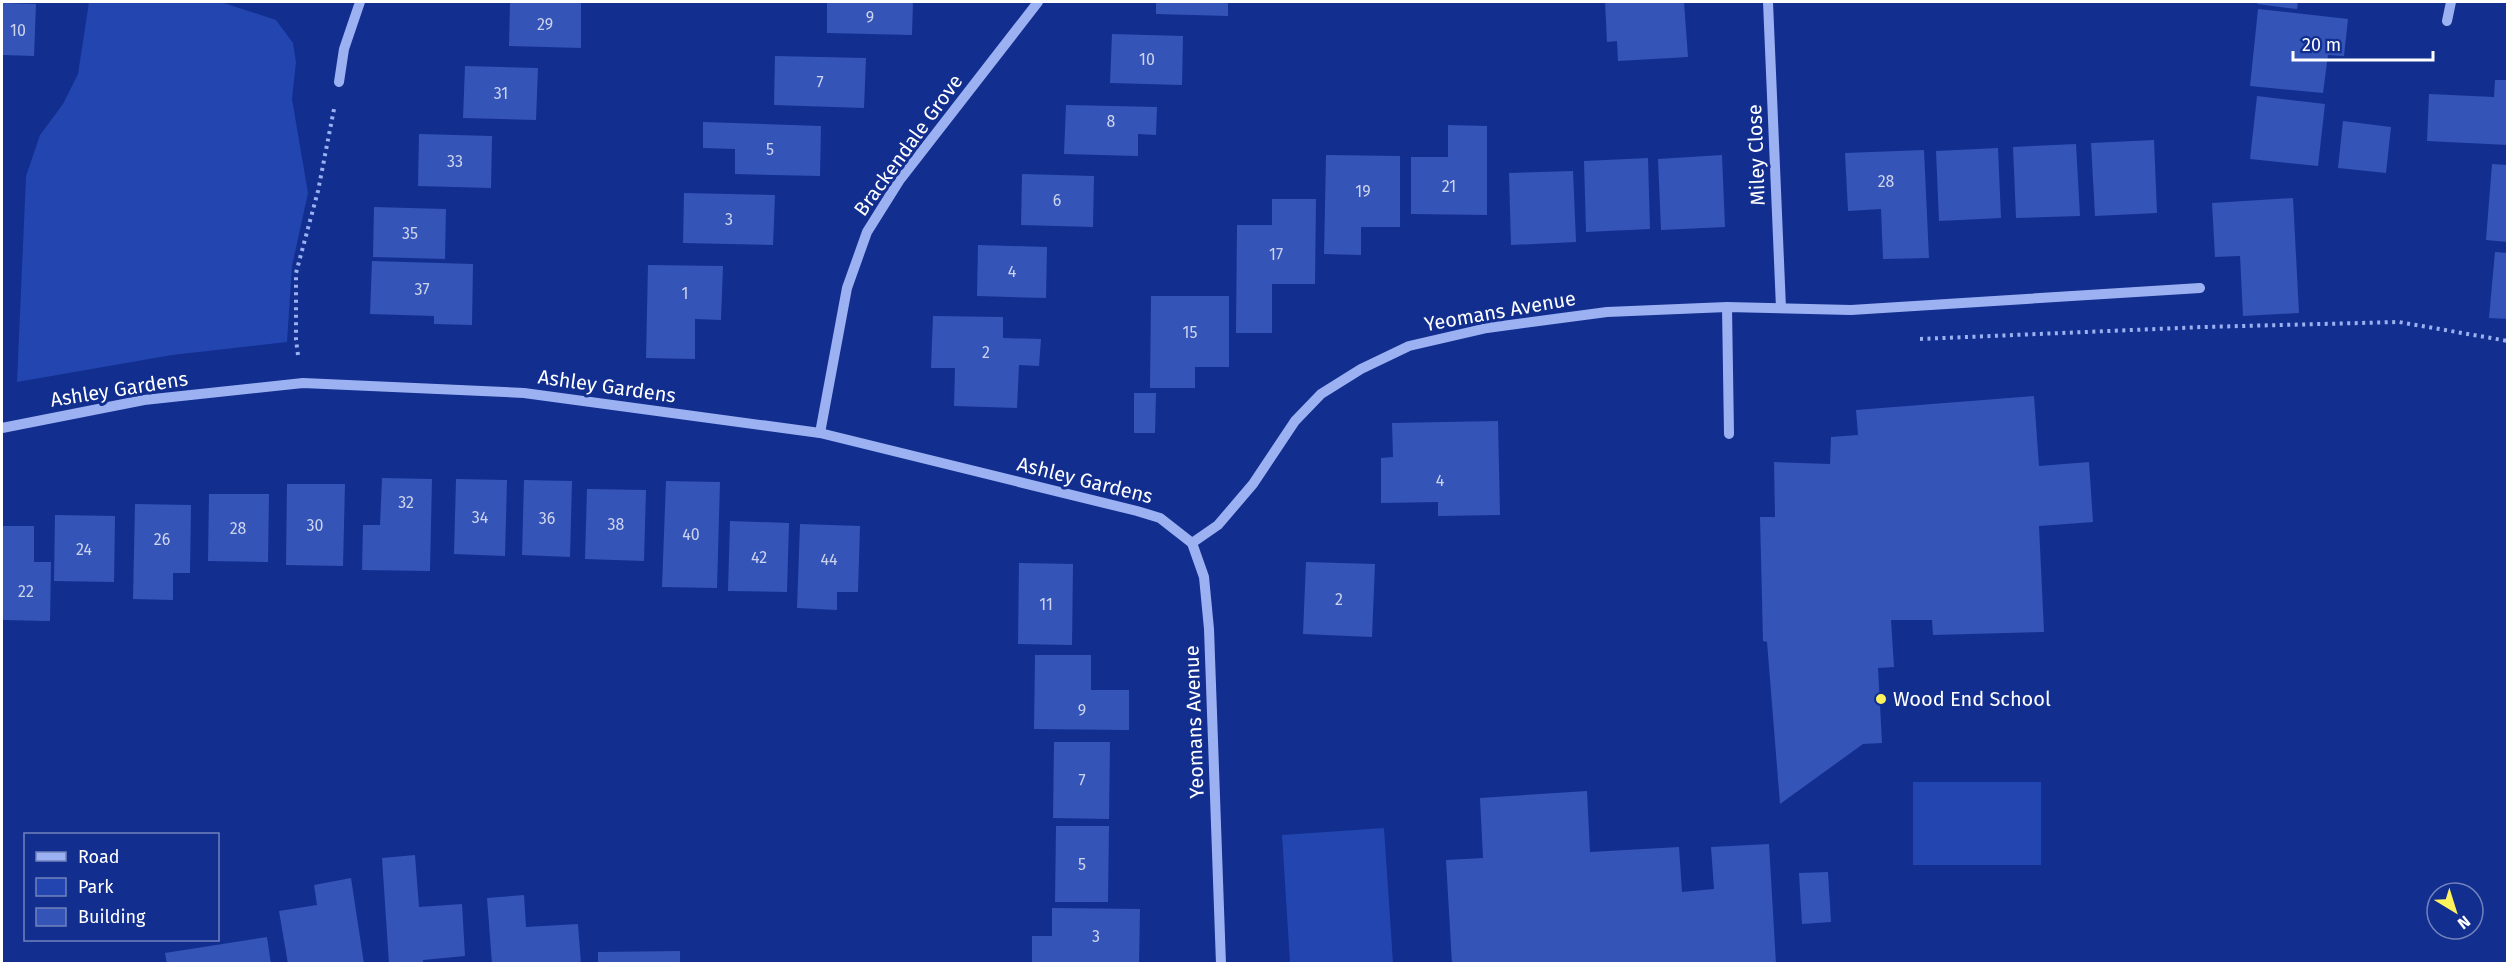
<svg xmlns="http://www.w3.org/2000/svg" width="2509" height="965" viewBox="0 0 2509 965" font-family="'Fira Sans',sans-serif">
	<rect width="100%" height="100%" fill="#122e8f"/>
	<g fill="#2345af">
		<path d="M89,2H221L276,20L293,43L296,62L292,99L308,193L292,266L287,342L172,355L17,382L26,176L40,135L63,104L78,74Z"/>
		<rect x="1913" y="782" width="128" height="83"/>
		<path d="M1384,828L1393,963H1290L1282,835Z"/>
	</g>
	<g fill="#3554b7">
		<path d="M510,2H581V48L509,46Z"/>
		<path d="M827,2H913L912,35L827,33Z"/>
		<path d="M1156,2H1228V16L1156,14Z"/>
		<path d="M1605,2H1684L1688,57L1618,61L1617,41L1607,42Z"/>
		<path d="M2258,2H2298L2297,9L2257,4Z"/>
		<path d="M2,3L36,4L34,56L2,55Z"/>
		<path d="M2258,9L2348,19L2344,56L2328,55L2323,93L2250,86Z"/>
		<path d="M1112,34L1183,36L1182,85L1110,83Z"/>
		<path d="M775,56L866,58L864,108L774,105Z"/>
		<path d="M465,66L538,68L536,120L463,118Z"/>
		<path d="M2495,80H2508V145L2427,141L2429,94L2494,97Z"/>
		<path d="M2257,96L2325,104L2318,166L2250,159Z"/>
		<path d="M1066,105L1157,107L1156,135L1138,134V156L1064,154Z"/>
		<path d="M2343,121L2391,127L2386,173L2338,168Z"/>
		<path d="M703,122L821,126L820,176L735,174V149L703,148Z"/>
		<path d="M1448,125L1487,126V215L1411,214V157H1448Z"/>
		<path d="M419,134L492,136L491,188L418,186Z"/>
		<path d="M2154,140L2157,213L2095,216L2091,143Z"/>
		<path d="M2076,144L2080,216L2016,218L2013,147Z"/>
		<path d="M1998,148L2001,218L1939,221L1936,151Z"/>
		<path d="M1924,150L1929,258L1883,259L1881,209L1848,211L1845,153Z"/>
		<path d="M1326,155L1400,156V227H1361V255L1324,254Z"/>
		<path d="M1722,155L1725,227L1661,230L1658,159Z"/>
		<path d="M1648,158L1650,229L1586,232L1584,161Z"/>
		<path d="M2492,164L2508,165V242L2486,240Z"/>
		<path d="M1573,171L1576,242L1511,245L1509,173Z"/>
		<path d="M1022,174L1094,176L1093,227L1021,225Z"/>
		<path d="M684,193L775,195L773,245L683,243Z"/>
		<path d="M2293,198L2299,313L2243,316L2240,256L2215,257L2212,203Z"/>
		<path d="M1272,199H1316L1315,284H1272V333H1236L1237,225H1272Z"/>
		<path d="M374,207L446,209L445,259L373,257Z"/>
		<path d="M978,245L1047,247L1046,298L977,296Z"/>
		<path d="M2495,252L2508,253V319L2489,318Z"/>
		<path d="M372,261L473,264L472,325L434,324V316L370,314Z"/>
		<path d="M648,265L723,266L721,320L695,319V359L646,358Z"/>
		<path d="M1151,296H1229V367H1195V388H1150Z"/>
		<path d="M933,316L1003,317V338L1041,339L1039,366L1019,365L1017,408L954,406L955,368H931Z"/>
		<path d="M1134,393H1156L1155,433H1134Z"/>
		<path d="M2034,396L2039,466L2089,462L2093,522L2039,526L2044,632L1933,635L1932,620H1891L1894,667L1878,668L1882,743L1863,744L1780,804L1767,642L1763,641L1760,517H1775L1774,462L1830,464L1831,437L1858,435L1856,410Z"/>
		<path d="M1498,421L1500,515L1438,516V502L1381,503V458L1393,457L1392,423Z"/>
		<path d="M382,478L432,479L430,571L362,570L363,525H380Z"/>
		<path d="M456,479L507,480L505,556L454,554Z"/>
		<path d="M524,480L572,481L570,557L522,555Z"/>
		<path d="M666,481L720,482L717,588L662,587Z"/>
		<path d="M287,484H345L343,566L286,565Z"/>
		<path d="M587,489L646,490L644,561L585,559Z"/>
		<path d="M209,494H269L268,562L208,561Z"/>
		<path d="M135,504L191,505L190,573H173V600L133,599Z"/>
		<path d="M55,515L115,516L114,582L54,581Z"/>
		<path d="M730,521L789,523L787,592L728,591Z"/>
		<path d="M800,524L860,526L858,592H837V610L797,608Z"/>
		<path d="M2,526H34V562H51L50,621L2,620Z"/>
		<path d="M1306,562L1375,564L1372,637L1303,634Z"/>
		<path d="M1019,563L1073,564L1072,645L1018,644Z"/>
		<path d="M1035,655H1091V690H1129V730L1034,729Z"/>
		<path d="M1054,742H1110L1109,819L1053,818Z"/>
		<path d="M1587,791L1590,852L1679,847L1682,892L1714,889L1711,847L1769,844L1776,964H1452L1446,860L1483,858L1480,798Z"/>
		<path d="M1056,826H1109L1108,902H1055Z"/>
		<path d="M415,855L419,907L462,904L465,956L423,960V964H389L382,858Z"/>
		<path d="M1828,872L1831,922L1802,924L1799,873Z"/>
		<path d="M351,878L364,964H288L279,911L317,905L314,885Z"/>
		<path d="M524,895L526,927L578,924L581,964H492L487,898Z"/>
		<path d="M1052,908L1140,909L1139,964H1032V936H1052Z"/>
		<path d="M267,937L271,964H167L165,953Z"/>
		<path d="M680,951V964H598V952Z"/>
	</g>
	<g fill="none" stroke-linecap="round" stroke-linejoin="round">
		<g stroke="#9cb1f2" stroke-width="4" stroke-dasharray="3 4.5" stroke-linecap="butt">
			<path d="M1920,339L2203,327L2399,322L2508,341"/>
			<path d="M298,355L296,340V273L318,191L334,109"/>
		</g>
		<g stroke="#9cb1f2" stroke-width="10">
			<path d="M1768,2L1781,308"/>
			<path d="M2447,21L2451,2"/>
			<path d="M339,82L344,49L360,2"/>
			<path d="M1727,307L1729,434"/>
			<path d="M2,428L144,400L303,383L524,393L820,433L1137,511L1160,518L1192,543"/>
			<path d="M820,433L847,288L867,232L899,181L1038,2"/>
			<path d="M1221,964L1209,629L1204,577L1192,543L1218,525L1253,484L1295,421L1321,394L1361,369L1409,346L1487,328L1607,312L1727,307L1851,310L2200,288"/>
		</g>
	</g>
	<circle fill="#fff35d" stroke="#122e8f" stroke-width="2" cx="1881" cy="699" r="6"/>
	<g text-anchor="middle" stroke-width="6" stroke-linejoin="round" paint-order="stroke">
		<g font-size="16" fill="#ccd4ed">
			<text x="870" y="23">9</text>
			<text x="545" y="30">29</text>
			<text x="18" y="36">10</text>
			<text x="1147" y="65">10</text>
			<text x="820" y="88">7</text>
			<text x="501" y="99">31</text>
			<text x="1111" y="127">8</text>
			<text x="770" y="155">5</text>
			<text x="455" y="167">33</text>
			<text x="1886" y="187">28</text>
			<text x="1449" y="192">21</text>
			<text x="1363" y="197">19</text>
			<text x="1057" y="206">6</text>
			<text x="729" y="225">3</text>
			<text x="410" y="239">35</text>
			<text x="1276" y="260">17</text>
			<text x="1012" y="277">4</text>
			<text x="422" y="295">37</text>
			<text x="685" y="299">1</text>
			<text x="1190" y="338">15</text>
			<text x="986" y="358">2</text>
			<text x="1440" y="486">4</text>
			<text x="406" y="508">32</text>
			<text x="480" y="523">34</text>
			<text x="547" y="524">36</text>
			<text x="616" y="530">38</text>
			<text x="315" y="531">30</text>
			<text x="238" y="534">28</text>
			<text x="691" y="540">40</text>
			<text x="162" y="545">26</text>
			<text x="84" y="555">24</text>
			<text x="759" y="563">42</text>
			<text x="829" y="565">44</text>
			<text x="26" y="597">22</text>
			<text x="1339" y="605">2</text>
			<text x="1046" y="610">11</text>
			<text x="1082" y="716">9</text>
			<text x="1082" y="786">7</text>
			<text x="1082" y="870">5</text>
			<text x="1096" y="942">3</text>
		</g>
		<g font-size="20" fill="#fff" stroke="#122e8f">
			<text transform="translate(908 145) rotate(-54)" y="7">Brackendale Grove</text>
			<text transform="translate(1756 155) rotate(-92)" y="7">Miley Close</text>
			<text transform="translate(1500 311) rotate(-10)" y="7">Yeomans Avenue</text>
			<text transform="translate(607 386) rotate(8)" y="7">Ashley Gardens</text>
			<text transform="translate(119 389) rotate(-9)" y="7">Ashley Gardens</text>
			<text transform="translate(1085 480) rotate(14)" y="7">Ashley Gardens</text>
			<text transform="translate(1194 722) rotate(-92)" y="7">Yeomans Avenue</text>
		</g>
		<g font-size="20" fill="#fff" stroke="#122e8f" text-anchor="start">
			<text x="1893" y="706">Wood End School</text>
		</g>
	</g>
	<rect width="2509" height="965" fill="none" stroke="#ffffff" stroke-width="6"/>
	<rect x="24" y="833" width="195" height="108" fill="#122e8f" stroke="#7182bc" stroke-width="1.5"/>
	<rect x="36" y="852" width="30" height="9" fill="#9cb1f2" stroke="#7182bc" stroke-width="1.5"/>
	<text x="78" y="863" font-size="18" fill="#ffffff">Road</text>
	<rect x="36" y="878" width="30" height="18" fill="#2345af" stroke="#7182bc" stroke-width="1.5"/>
	<text x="78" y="893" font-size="18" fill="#ffffff">Park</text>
	<rect x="36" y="908" width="30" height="18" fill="#3554b7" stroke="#7182bc" stroke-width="1.5"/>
	<text x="78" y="923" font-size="18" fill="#ffffff">Building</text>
	<g transform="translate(2455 911) rotate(142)"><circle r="28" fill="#122e8f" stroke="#7182bc" stroke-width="1.5"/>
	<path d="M0-4.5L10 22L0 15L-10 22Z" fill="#fff35d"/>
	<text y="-9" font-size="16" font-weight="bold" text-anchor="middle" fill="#ffffff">N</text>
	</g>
	<path d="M2293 51v9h140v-9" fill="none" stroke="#ffffff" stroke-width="3"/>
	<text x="2302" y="51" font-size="18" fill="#ffffff" stroke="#122e8f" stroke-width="4.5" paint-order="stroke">20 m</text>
</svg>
